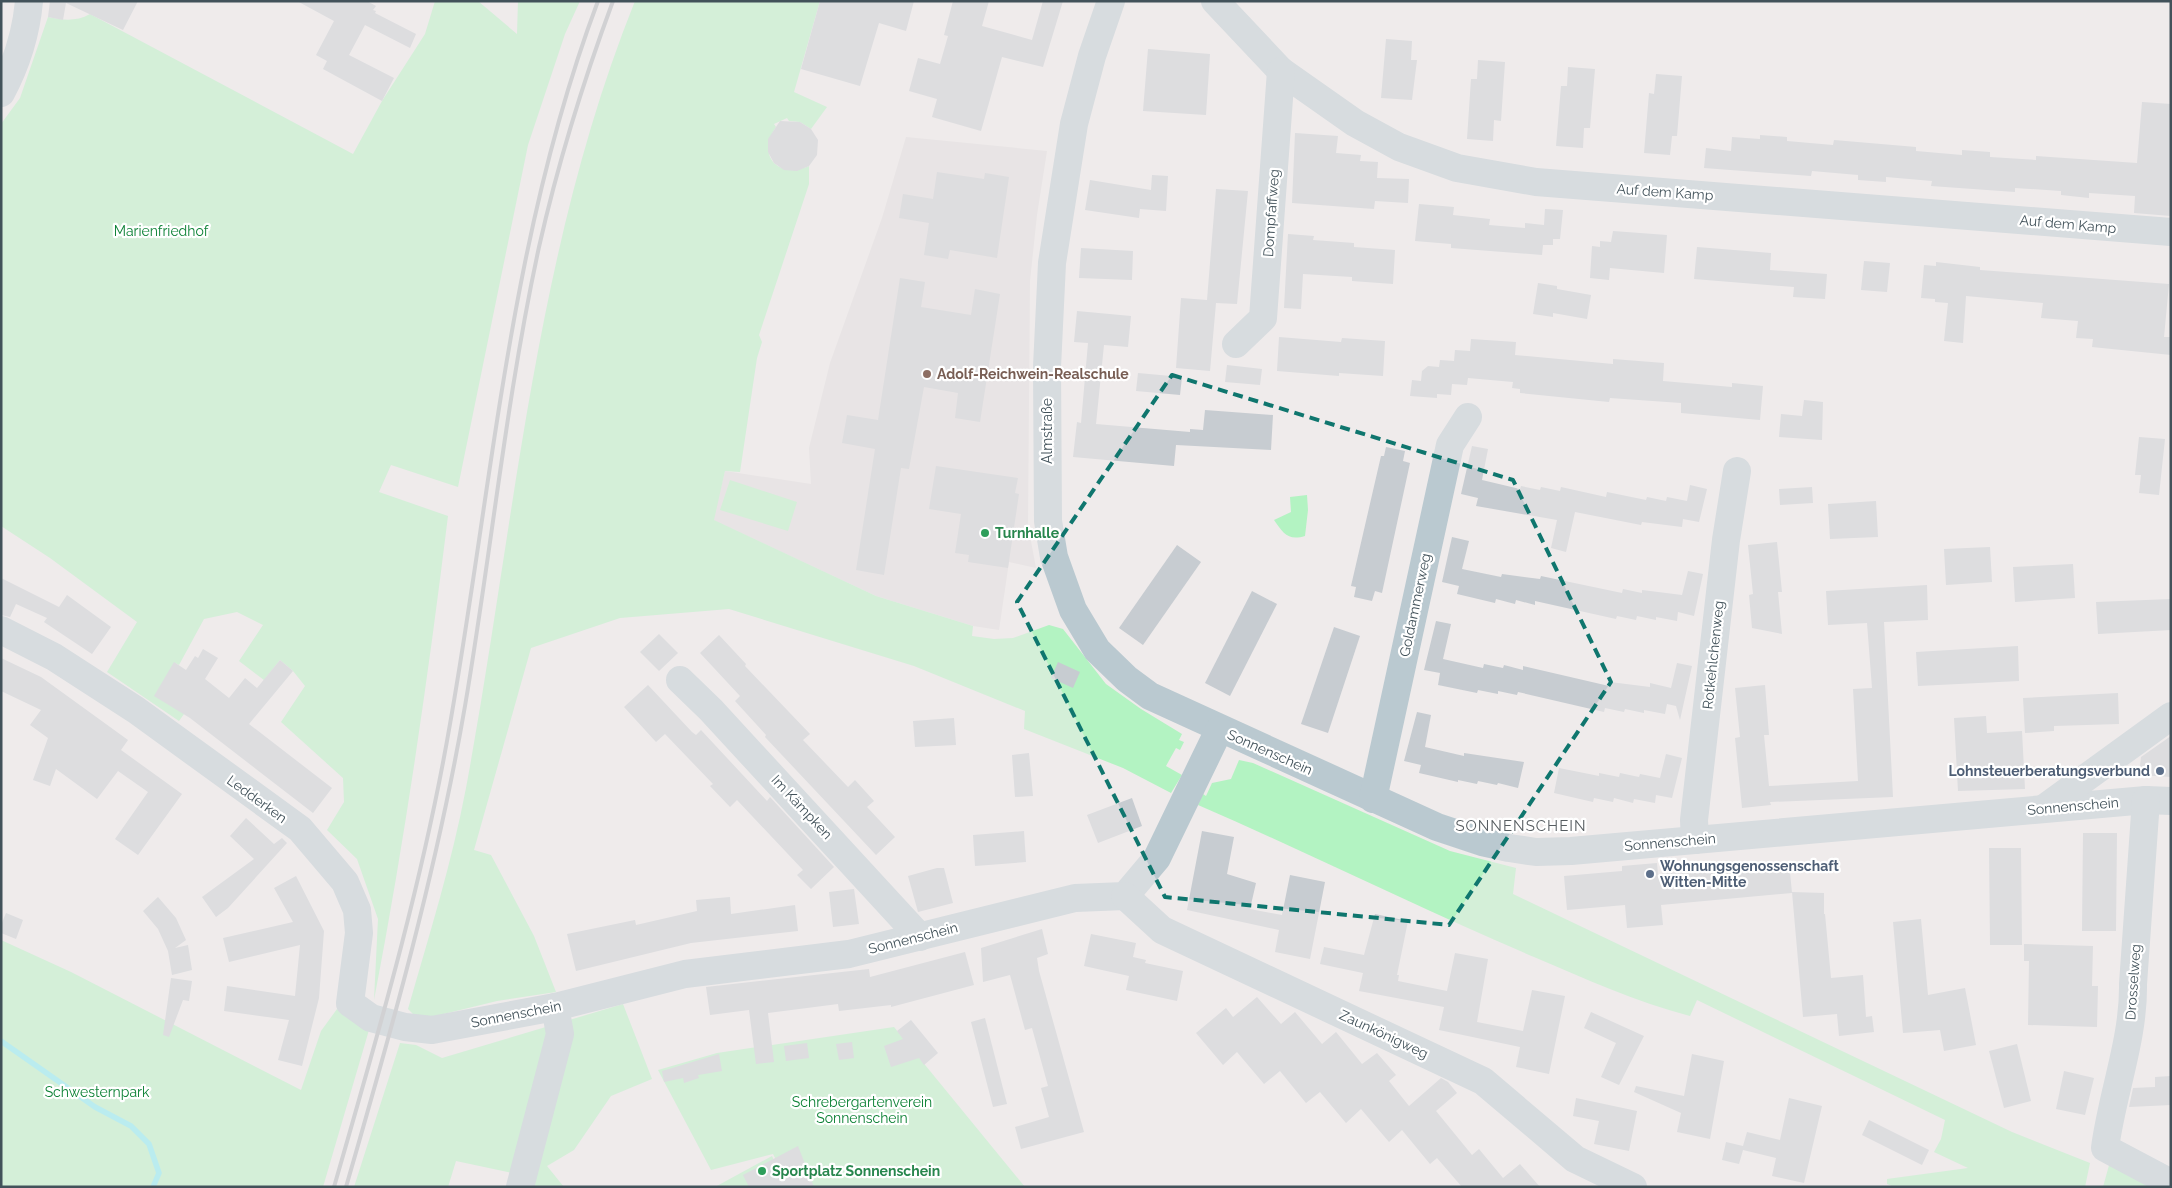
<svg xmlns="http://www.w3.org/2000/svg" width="2172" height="1188" viewBox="0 0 2172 1188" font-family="Raleway,sans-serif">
	<rect width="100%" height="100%" fill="#efebeb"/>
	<path fill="#e0dcdd" d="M906,137L1047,151L1037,215L1030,281L1028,525L1036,568L1009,562L999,630L973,626L876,596L713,520L725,471L811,484L809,448L830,363L882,218Z"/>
	<g fill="#b3f3c2">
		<path d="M435,1H478L517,34L518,1H580L565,34L528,145L458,487L391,465L379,492L448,516C428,678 405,839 374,1000L378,919L357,859L327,830L344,802L343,778L281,722L305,686L293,671L280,660L264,680L239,661L263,625L237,612L204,619L179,665L175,663L184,714L179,721L107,672L137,622L50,558L1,526V124L20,98L48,17C62,20 76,22 90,14L353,154L382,101L425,34Z"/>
		<path d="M635,1H820L794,92L827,107L811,129L800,122L789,121L787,118L774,124L776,127C756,156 778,179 809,166V184L759,335L762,342L757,358L740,472L725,471L714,520L876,596L973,626L972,636L994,639L1013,638L1049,625L1063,629L1106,684L1141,709L1182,734L1179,740L1184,742L1180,750L1176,748L1166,766L1182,775L1171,793L1123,768L1024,729L1025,711L914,666L729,609L620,618L531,648L474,850L491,855L534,936L556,992L497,1001L419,1020L408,1009C429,936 452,862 466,788C515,524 534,252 635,1Z"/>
		<path d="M730,480L797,502L788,531L720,510Z"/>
		<path d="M1307,495L1308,510L1305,536C1288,541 1283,533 1274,520L1291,512L1290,497Z"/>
		<path d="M1239,760L1253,763L1450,851L1516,868L1513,894L2012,1132L2090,1163L2085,1187H1894L1887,1184V1179L1968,1168L1934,1152L1941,1139L1945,1120L1697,1000L1690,1016C1636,1002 1586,979 1534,957C1421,909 1311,854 1198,805L1203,794L1206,796L1212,783L1231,779Z"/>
		<path d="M1,940L71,972L301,1090L321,1031L337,1009L369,1030L323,1187H1Z"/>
		<path d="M623,1004L652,1079L611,1096L574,1150L547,1166L564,1187H532L512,1173L456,1161L448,1187H354L400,1043L416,1045L442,1058Z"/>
		<path d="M894,1027L1025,1187H790L773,1154L711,1170L658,1070L717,1053Z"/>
		<path d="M772,1156L787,1187H715Z"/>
		<path d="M2111,1158L2165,1187H2103Z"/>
	</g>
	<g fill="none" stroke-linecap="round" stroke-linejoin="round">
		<path stroke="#7bedf4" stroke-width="5.5" d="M1,1041L95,1107L131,1126L149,1144L159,1173L153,1187"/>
	</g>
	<g fill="#c7ccd1">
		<path d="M50,1H138L123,30L66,3L63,20L48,17Z"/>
		<path d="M297,1H367L376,6L373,10L376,11L375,13L416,34L410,48L365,25L349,55L394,78L382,101L323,69L327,61L316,55L334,21Z"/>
		<path d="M820,1H914L906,31L879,23L860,86L801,69Z"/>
		<path d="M953,1H989L982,26L1032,40L1043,1H1063L1043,67L1002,57L981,131L932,117L937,99L909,91L918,58L940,64L948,36L944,35Z"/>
		<path d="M1386,39L1412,41L1411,60H1417L1412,100L1381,98Z"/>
		<path d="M1148,49L1210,54L1206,115L1143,111Z"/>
		<path d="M1478,60L1505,62L1501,121L1494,120L1493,141L1467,139L1471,79H1477Z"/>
		<path d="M1568,67L1595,69L1590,128H1584L1583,148L1556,146L1561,86H1567Z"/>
		<path d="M1656,74L1682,76L1677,136H1672L1670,155L1644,153L1649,93L1654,94Z"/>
		<path d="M2142,102L2171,104V216L2134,213L2135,196L2089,193V198L2061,195V191L2015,188V192L1931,186L1932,181L1886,177V182L1858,180V175L1812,171L1811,176L1704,168L1706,148L1731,151L1732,137L1760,139V135L1787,137V141L1833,145L1834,140L1916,147V151L1962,155V150L1990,152V157L2036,160V156L2137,163Z"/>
		<path d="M780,121L800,122L811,129L818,140L817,155L809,166L797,171L784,170L774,163L768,152V139Z"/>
		<path d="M1295,133L1338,136L1336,153L1361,155L1360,161L1378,162L1377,178L1409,179L1408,203L1375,201L1374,209L1292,203Z"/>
		<path d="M937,172L984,179L985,173L1009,177L997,258L950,250L948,259L924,255L929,223L899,218L903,194L933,199Z"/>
		<path d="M1152,175L1168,176L1166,211L1140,209L1139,218L1085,210L1090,180L1151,190Z"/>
		<path d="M1216,189L1248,191L1237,304L1216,303L1210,371L1176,368L1181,298L1207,300Z"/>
		<path d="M1419,204L1454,207L1453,215L1490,219L1489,225L1525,228V223L1544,225L1545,209L1563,210L1560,239H1553V245H1543L1542,255L1451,248V244L1415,241Z"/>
		<path d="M1613,231L1667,235L1664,273L1610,268L1609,280L1590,278L1592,246L1600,247V241L1611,242Z"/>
		<path d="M1288,234L1314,236L1313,240L1354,243V247L1395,250L1393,284L1352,281V277L1303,274L1301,309L1284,308Z"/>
		<path d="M1697,247L1771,253L1770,270L1827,274L1825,299L1793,297L1794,287L1694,279Z"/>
		<path d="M1081,248L1133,251L1132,280L1079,278Z"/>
		<path d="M1864,261L1890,263L1887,292L1861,290Z"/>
		<path d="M1936,262L1980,267V270L2169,284L2164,337H2171V355L2092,347L2093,339L2076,338L2078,321L2041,318L2043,303L1966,296L1963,343L1944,341L1948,303L1935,302V299L1921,298L1924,265L1936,266Z"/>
		<path d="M900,278L925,282L921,307L971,315L975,289L1000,294L980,422L955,418L958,393L924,387L909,469L901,468L884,575L856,570L875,449L842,443L847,415L878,420Z"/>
		<path d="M1538,283L1557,286V289L1591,295L1587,319L1553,313V317L1533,314Z"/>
		<path d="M1077,311L1131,316L1128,347L1104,345L1096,424L1190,432V429L1203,430L1205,410L1273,415L1271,450L1176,445L1174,466L1073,457L1077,422L1081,423L1088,343L1074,342Z"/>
		<path d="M1279,337L1341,342L1342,338L1385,341L1383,376L1339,373V376L1277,371Z"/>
		<path d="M1471,339L1516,342L1515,355L1613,364V359L1664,363L1663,381L1732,387V383L1763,386L1760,420L1681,413V403L1610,398L1609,402L1520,393V389L1512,388L1513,382L1468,378L1467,385L1452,384L1451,395L1437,394V398L1410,396L1412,380L1421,381L1422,371L1428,366L1439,367L1440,360L1454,361L1455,350L1470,351Z"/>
		<path d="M1227,365L1262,369L1260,385L1225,382Z"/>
		<path d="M1138,373L1182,377L1180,395L1136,391Z"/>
		<path d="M1804,400L1823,402L1822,440L1779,437L1781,414L1802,416Z"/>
		<path d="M2139,437L2165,439L2159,495L2139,493L2141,475H2135Z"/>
		<path d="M1472,446L1488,449L1482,480L1520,489L1521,486L1540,490L1541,487L1560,491L1561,487L1606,497L1607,492L1646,500L1647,497L1666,501L1667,497L1687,501L1690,485L1707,489L1699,522L1683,519L1682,527L1642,522L1641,525L1575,512L1566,552L1551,548L1557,520L1476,506L1478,498L1461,494Z"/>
		<path d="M1386,447L1405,451L1403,461L1410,463L1382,593L1375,591L1372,601L1354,597L1356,587L1351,586L1381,456H1384Z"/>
		<path d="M936,466L1018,478L1015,493L1019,494L1008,568L968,562L969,555L955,553L961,514L929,509Z"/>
		<path d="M1812,487L1813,503L1780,505L1779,489Z"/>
		<path d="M1876,501L1878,537L1830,539L1828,504Z"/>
		<path d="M1452,537L1469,541L1462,569L1501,577L1502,574L1540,579L1541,576L1622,593L1623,589L1642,593V590L1682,595L1688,571L1703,574L1694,616L1678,612L1677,621L1656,617V620L1637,616L1636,620L1617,616L1616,619L1535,601V605L1516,600L1515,604L1496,599L1495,603L1457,594L1459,586L1442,582Z"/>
		<path d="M1777,542L1782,592H1778L1782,634L1752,628L1749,595L1753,594L1748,545Z"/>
		<path d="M1177,545L1201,562L1143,645L1119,628Z"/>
		<path d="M1990,547L1992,582L1946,585L1944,549Z"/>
		<path d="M2073,564L2075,598L2015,602L2013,567Z"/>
		<path d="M1,578L59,607L67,595L111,627L92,654L44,622L47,618L16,604L10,617L1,615Z"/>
		<path d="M1927,585L1928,620L1884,622L1893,797L1770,802L1771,805L1742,808L1735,738L1740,737L1735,688L1765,685L1769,735H1764L1769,786L1858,781L1853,689L1872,688L1867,623L1828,625L1826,591Z"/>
		<path d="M1252,591L1277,604L1230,696L1205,683Z"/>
		<path d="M2171,599V630L2098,634L2096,602Z"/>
		<path d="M1436,621L1451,624L1443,659L1483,668L1484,664L1503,668L1504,665L1523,670V666L1609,686L1610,682L1650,687V683L1671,688L1677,663L1692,666L1680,720L1676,706L1667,704L1665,714L1644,710V713L1625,709L1624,712L1605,708L1604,712L1518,692L1517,695L1498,691V694L1478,690L1477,693L1438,685L1440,673L1424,670Z"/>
		<path d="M1334,627L1360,636L1328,733L1301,724Z"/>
		<path d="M659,634L678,653L659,671L640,652Z"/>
		<path d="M719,635L746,664L745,666L810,734L803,740L848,787L855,780L874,801L867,807L895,837L876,855L765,737L766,735L735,701L740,696L700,653Z"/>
		<path d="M2018,646L2019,681L1918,686L1916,652Z"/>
		<path d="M203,649L218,658L205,679L229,698L245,678L257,688L280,660L293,671L249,724L332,788L313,813L190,718L154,696L174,662L186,670L195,656L198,658Z"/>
		<path d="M1,658L41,677L128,740L121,750L182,794L138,855L115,839L148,792L118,771L97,799L56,769L50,786L33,780L48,738L30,725L41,710L1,691Z"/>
		<path d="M1058,662L1080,672L1073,688L1051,678Z"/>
		<path d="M648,685L692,732L696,735L701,730L767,801L770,797L834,867L811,889L797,875L803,870L737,800L730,807L710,786L713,784L665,734L656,742L624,707Z"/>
		<path d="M2118,693L2119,724L2054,726V731L2025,733L2023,698Z"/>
		<path d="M1417,712L1431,715L1425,747L1464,756V753L1524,762L1518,788L1498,783L1497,785L1478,781L1477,784L1458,780V782L1419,773L1421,765L1404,761Z"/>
		<path d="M1986,716L1987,733L2022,731L2025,789L1958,791L1954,718Z"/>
		<path d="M954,718L956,745L915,747L913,721Z"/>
		<path d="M2171,736V777L2139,775L2141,757Z"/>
		<path d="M1029,753L1033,796L1015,797L1012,755Z"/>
		<path d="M1666,754L1682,758L1672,798L1656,795L1655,803L1634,799L1633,803L1614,798L1613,802L1594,798L1593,802L1554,793L1559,768L1599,776V773L1619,777L1620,773L1639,777L1640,774L1660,778Z"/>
		<path d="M1132,798L1142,826L1098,843L1087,815Z"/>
		<path d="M246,818L274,844L282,838L287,843L228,908L216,917L202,897L254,859L230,836Z"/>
		<path d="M1024,831L1026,862L975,866L973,835Z"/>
		<path d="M1202,831L1234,837L1227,874L1256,883L1250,909L1282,915L1290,875L1325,882L1310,959L1275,952L1279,930L1187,910Z"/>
		<path d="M2083,833H2117L2116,931H2082Z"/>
		<path d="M1989,848H2021L2022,945H1990Z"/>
		<path d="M1789,862L1792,893L1661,905L1663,925L1627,928L1625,905L1567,910L1564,876L1622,871V866L1657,863L1658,874Z"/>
		<path d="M937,868H944L953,903L918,912L908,876Z"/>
		<path d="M296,876L324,931L319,998L302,1066L278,1060L289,1020L224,1011L227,986L295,996L300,945L229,962L223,938L293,922L274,888Z"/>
		<path d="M854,889L859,924L833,927L829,892Z"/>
		<path d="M1792,892L1824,893V914H1825L1831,978L1863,975L1866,1017L1872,1016L1874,1032L1839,1036L1837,1014L1803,1017Z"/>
		<path d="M158,897L176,918L186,940L175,948L188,945L192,970L172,975L168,951L158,929L143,911Z"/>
		<path d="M730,897L731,914L795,905L798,931L691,943L576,971L567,934L635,920L636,925L697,911L696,900Z"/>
		<path d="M6,913L23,920L16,939L1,933V925Z"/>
		<path d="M1375,914L1408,921L1397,975H1399L1398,981L1447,991L1455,953L1488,959L1477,1022L1523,1031L1532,990L1565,996L1549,1074L1516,1067L1520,1047L1439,1030L1444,1007L1359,991L1363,973L1320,964L1324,947L1364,955Z"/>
		<path d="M1921,919L1928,995L1965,988L1976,1045L1944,1051L1940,1030L1903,1033L1893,922Z"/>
		<path d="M1042,929L1048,954L1037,958L1039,971L1084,1132L1021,1149L1015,1127L1049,1117L1041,1088L1048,1086L1032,1028L1025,1030L1010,975L983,982L981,948Z"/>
		<path d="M1091,934L1136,943L1133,957L1146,960L1145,963L1183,971L1177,1001L1126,990L1129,976L1084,966Z"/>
		<path d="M2024,944L2093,946L2092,986H2098L2097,1027L2028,1025L2029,961H2024Z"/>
		<path d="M965,952L974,985L891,1007V1005L839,1011L838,1004L768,1013L774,1062L756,1064L749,1010L710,1015L706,987L869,969L870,977Z"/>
		<path d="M171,978L192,981L189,1001L183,1000L169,1037L163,1035Z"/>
		<path d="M1257,997L1281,1024L1295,1012L1322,1044L1336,1032L1362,1064L1377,1053L1396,1075L1389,1081L1409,1106L1441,1078L1448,1082L1457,1093L1436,1111L1472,1155L1479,1149L1503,1178L1520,1164L1540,1187H1462L1437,1158L1430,1164L1402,1130L1389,1142L1361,1109L1346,1123L1320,1092L1306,1103L1280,1071L1264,1084L1237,1052L1223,1065L1196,1033L1226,1008L1233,1017Z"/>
		<path d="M1591,1012L1644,1036L1619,1085L1601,1077L1616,1043L1584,1028Z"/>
		<path d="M985,1018L1007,1104L993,1107L971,1022Z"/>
		<path d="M911,1020L938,1053L924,1065L919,1058L891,1067L884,1046L903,1039L897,1031Z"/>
		<path d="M852,1042L854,1058L839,1060L836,1044Z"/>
		<path d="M807,1043L809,1058L786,1061L784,1046Z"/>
		<path d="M2017,1044L2031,1101L2004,1108L1989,1051Z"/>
		<path d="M719,1054L722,1071L698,1075L699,1078L684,1083L683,1078L664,1082L662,1071Z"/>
		<path d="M1692,1054L1724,1061L1710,1139L1677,1132L1681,1113L1634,1092L1636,1086L1684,1096Z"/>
		<path d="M2064,1071L2094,1078L2085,1115L2056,1109Z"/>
		<path d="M2171,1076V1105L2129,1107L2133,1088L2155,1087V1077Z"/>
		<path d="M1576,1098L1637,1111L1629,1151L1594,1144L1599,1121L1573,1116Z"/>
		<path d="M1789,1098L1822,1106L1804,1183L1772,1176L1776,1158L1743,1150L1739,1164L1722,1160L1726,1142L1743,1146L1747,1132L1780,1140Z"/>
		<path d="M1869,1120L1929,1150L1922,1165L1862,1135Z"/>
		<path d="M798,1146L814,1187H749L743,1175Z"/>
	</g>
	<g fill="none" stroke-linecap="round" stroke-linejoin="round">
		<g stroke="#bac9d0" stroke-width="28">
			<path d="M1111,1L1092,56L1074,124L1052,263L1047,367L1048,521L1054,557L1073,610L1097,650L1127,679L1150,696L1437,827L1482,842L1509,848L1536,852L1571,851L2146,800L2171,801"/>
			<path d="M1215,1L1281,71L1355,123L1399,147L1457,168L1536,182L2171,232"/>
			<path d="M1,93C17,63 26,35 29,1"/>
			<path d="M1236,344L1263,318L1281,71"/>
			<path d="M1,630L54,657L136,710L300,829L345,882L357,910L359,933L350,1003L371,1018L405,1027L432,1030L555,1007L685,974L849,954L1075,898L1125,896L1157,858L1219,730"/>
			<path d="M680,680L711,710L920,937"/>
			<path d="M1373,799L1450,445L1468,417"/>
			<path d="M2146,800L2133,984C2134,1039 2112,1094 2105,1148L2171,1183"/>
			<path d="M2043,809L2171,716"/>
			<path d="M1695,840L1694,820L1726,540L1737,471"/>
			<path d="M1125,896L1162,930L1483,1081L1575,1159L1633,1187"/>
			<path d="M520,1187L560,1034L555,1007"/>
		</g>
		<g stroke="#adb2b7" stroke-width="4">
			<path d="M334,1187C378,1034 423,881 450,724C493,480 510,235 598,1"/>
			<path d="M346,1187C392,1028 437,869 465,706C491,554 506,399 539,247C558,163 583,82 613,1"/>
		</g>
	</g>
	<path d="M0 0H2172V1188H0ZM1172,375L1513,480L1611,682L1449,925L1165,897L1017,602Z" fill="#efebeb" fill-opacity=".55" fill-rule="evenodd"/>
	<path fill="none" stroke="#0f766e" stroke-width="4" stroke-dasharray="10 6" stroke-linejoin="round" d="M1172,375L1513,480L1611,682L1449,925L1165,897L1017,602Z"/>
	<circle fill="#8d6e63" stroke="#fff" stroke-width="2" cx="927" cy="374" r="5"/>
	<g fill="#2e9e5b" stroke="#fff" stroke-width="2">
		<circle cx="985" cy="533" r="5"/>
		<circle cx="762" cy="1171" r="5"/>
	</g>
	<g fill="#5c6f8a" stroke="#fff" stroke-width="2">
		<circle cx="2160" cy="771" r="5"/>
		<circle cx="1650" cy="874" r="5"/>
	</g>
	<g text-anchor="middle" stroke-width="4.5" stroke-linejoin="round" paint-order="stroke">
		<g font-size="14" fill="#42525a" stroke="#fff">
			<text transform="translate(1665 192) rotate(4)" y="5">Auf dem Kamp</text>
			<text transform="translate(1271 213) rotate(-86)" y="5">Dompfaffweg</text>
			<text transform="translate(2068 224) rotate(5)" y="5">Auf dem Kamp</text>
			<text transform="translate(1047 431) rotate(-90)" y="5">Almstraße</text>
			<text transform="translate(1415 605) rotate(-78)" y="5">Goldammerweg</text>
			<text transform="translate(1713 655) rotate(-84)" y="5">Rotkehlchenweg</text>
			<text transform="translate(1270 752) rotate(24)" y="5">Sonnenschein</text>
			<text transform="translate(257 799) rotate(36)" y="5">Ledderken</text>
			<text transform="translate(2073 806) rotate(-5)" y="5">Sonnenschein</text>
			<text transform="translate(802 807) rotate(47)" y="5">Im Kämpken</text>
			<text transform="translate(1670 842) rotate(-5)" y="5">Sonnenschein</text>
			<text transform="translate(913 938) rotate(-14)" y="5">Sonnenschein</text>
			<text transform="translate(2133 982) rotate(-86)" y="5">Drosselweg</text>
			<text transform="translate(516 1014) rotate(-11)" y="5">Sonnenschein</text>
			<text transform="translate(1384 1034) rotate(25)" y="5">Zaunkönigweg</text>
		</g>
		<g font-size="14" fill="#0d8236" stroke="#fff">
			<text x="161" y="236">Marienfriedhof</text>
			<text x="97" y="1097">Schwesternpark</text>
			<text x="862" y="1107">Schrebergartenverein<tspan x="862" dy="16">Sonnenschein</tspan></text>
		</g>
		<g font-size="14" font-weight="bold" fill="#785e54" stroke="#fff" text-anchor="start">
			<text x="937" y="379">Adolf-Reichwein-Realschule</text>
		</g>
		<g font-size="14" font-weight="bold" fill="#27864d" stroke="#fff" text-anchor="start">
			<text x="995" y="538">Turnhalle</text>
			<text x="772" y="1176">Sportplatz Sonnenschein</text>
		</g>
		<g font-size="14" font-weight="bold" fill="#4e5e75" stroke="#fff" text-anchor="end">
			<text x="2150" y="776">Lohnsteuerberatungsverbund</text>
			<text x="1660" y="871" text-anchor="start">Wohnungsgenossenschaft<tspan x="1660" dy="16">Witten-Mitte</tspan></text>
		</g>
		<g font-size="15" letter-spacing="1" fill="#575d61" stroke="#fff">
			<text x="1521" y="831">SONNENSCHEIN</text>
		</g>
	</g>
	<rect width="2172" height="1188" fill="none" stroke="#42525a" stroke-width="5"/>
</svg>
